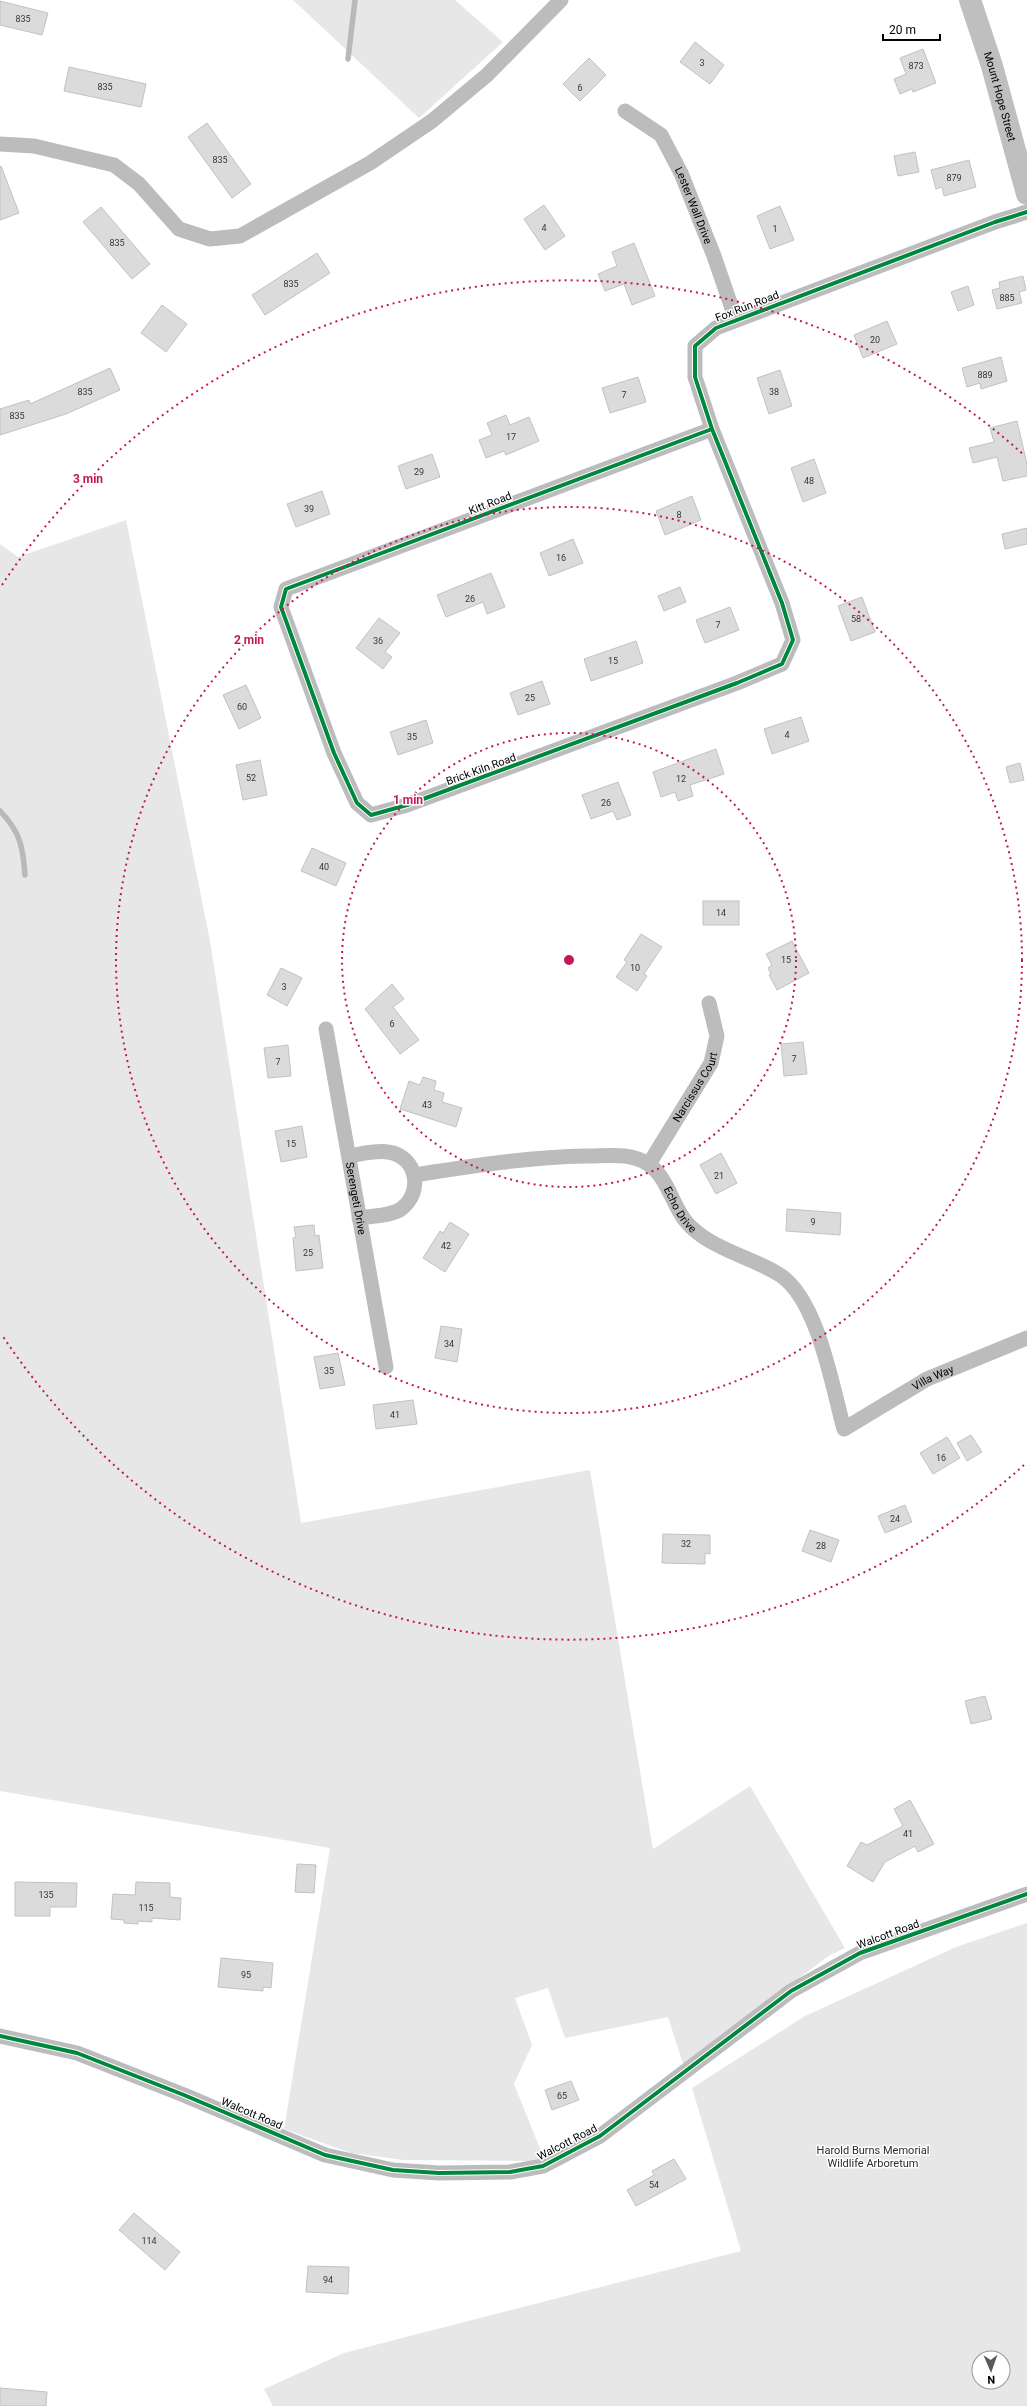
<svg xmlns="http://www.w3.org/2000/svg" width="1027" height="2406" viewBox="0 0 1027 2406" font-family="Roboto,sans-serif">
	<rect width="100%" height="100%" fill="#fff"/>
	<g fill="#e7e7e7" fill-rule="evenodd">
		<path d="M293,0H455L503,42L419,118Z"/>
		<path d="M126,520L210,941L301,1523L590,1470L653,1849L750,1786L845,1948L830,1955L683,2064L668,2017L565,2038L548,1988L515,1998L532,2045L514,2084L543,2156L535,2161L404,2160L351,2153L284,2129L330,1848L0,1791V544L18,557Z"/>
		<path d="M1027,1923V2406H273L264,2389L344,2353L741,2251L692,2088L805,2016L956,1947ZM979,2358H1003V2382H979Z"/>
	</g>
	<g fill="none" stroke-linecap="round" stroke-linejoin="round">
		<g stroke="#b9b9b9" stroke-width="5.5">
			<path d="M348,59L355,0"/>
			<path d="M0,811C20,832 23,846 25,875"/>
		</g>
	</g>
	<g fill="#dbdbdb" stroke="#c2c2c2">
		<path d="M0,1L48,13L42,35L0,25Z"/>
		<path d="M695,42L724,65L710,84L680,62Z"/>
		<path d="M923,49L936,83L913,92L912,89L900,94L894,79L906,74L900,58Z"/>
		<path d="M589,58L606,75L580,101L563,84Z"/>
		<path d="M69,67L146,84L141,107L64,91Z"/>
		<path d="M207,123L251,184L232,198L188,137Z"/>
		<path d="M915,152L919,172L898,176L894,156Z"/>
		<path d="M969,160L976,187L944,196L942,187L936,189L931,170Z"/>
		<path d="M1,166L19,213L0,220V167Z"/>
		<path d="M544,205L565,236L545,250L524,219Z"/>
		<path d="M780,206L794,240L770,249L757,216Z"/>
		<path d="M101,207L150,264L132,279L83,222Z"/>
		<path d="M634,243L655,296L632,305L624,284L605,291L598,274L617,266L612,252Z"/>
		<path d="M317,253L330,273L265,315L252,295Z"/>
		<path d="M1023,276L1026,290L1019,292L1022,303L997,309L992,290L1000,288L999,282Z"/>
		<path d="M968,286L974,305L958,311L951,292Z"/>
		<path d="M162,305L187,324L166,352L141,333Z"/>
		<path d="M887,321L897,344L863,358L854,335Z"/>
		<path d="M1001,357L1007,381L981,389L980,383L967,387L962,368Z"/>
		<path d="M110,368L120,390L66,414L0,435V409L29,400L30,404Z"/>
		<path d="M780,370L792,406L769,414L757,378Z"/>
		<path d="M638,377L646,402L610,413L602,388Z"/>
		<path d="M506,415L510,425L529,417L539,441L506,455L504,451L486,458L479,440L492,435L487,423Z"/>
		<path d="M1017,421L1027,464V476L1003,481L997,457L973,463L969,448L994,442L990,428Z"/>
		<path d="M432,454L440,477L406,489L398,466Z"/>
		<path d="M814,459L826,493L803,502L791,468Z"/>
		<path d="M322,491L330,514L296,527L287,504Z"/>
		<path d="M692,496L701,520L665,535L656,511Z"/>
		<path d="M1027,528V544L1005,549L1002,534Z"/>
		<path d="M573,539L583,563L549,576L540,553Z"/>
		<path d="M491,573L505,607L487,614L483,602L446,617L437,595Z"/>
		<path d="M680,587L686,602L664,611L658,596Z"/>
		<path d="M862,597L875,632L851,641L838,606Z"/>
		<path d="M730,607L739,630L705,643L696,620Z"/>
		<path d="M379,618L400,633L385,652L392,657L383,669L356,648Z"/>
		<path d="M636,641L643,663L591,681L584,659Z"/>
		<path d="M542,681L550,704L518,715L510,693Z"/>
		<path d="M246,685L261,718L239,729L223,695Z"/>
		<path d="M801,717L809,741L772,754L764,729Z"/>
		<path d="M426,720L433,743L398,755L390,732Z"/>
		<path d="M716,749L724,774L690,785L693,796L678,801L675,792L661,797L653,772Z"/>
		<path d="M260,760L267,795L243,800L236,765Z"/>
		<path d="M1020,763L1024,780L1010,783L1006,767Z"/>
		<path d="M618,782L631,815L617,820L613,811L591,819L582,795Z"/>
		<path d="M312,848L346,863L336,886L301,871Z"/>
		<rect x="703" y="901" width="36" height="24"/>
		<path d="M641,934L662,947L644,974L647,976L637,991L616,977L627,962L624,960Z"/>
		<path d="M792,941L809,973L777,990L769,975L771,974L768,968L772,965L766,954Z"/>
		<path d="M281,968L302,978L287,1006L267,995Z"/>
		<path d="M392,984L404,999L393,1007L419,1040L400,1054L365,1009Z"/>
		<path d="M803,1042L807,1074L784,1076L781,1044Z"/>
		<path d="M288,1045L291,1076L268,1078L264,1048Z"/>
		<path d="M423,1077L436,1081L434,1090L444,1093L442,1102L462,1108L456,1127L400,1109L409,1081L420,1085Z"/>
		<path d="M302,1126L307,1157L281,1162L275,1131Z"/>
		<path d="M721,1153L737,1183L716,1194L700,1165Z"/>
		<path d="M787,1209L841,1213L840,1235L786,1231Z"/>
		<path d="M450,1222L469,1234L445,1272L423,1258L440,1231L443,1233Z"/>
		<path d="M314,1225L315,1236L319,1235L323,1268L296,1271L293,1238L296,1237L294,1227Z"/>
		<path d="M441,1326L462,1329L457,1362L435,1358Z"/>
		<path d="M338,1353L345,1385L320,1389L314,1357Z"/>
		<path d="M413,1400L417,1424L376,1429L373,1405Z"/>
		<path d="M971,1435L982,1452L967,1461L957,1443Z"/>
		<path d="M947,1437L960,1458L933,1474L920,1453Z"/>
		<path d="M905,1505L912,1522L885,1533L878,1516Z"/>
		<path d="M810,1530L839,1540L831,1562L802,1551Z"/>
		<path d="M663,1534L710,1535V1554L705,1553V1564L662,1563Z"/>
		<path d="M985,1696L992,1719L971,1724L965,1701Z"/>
		<path d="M910,1800L934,1844L918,1852L915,1846L885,1862L873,1882L847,1866L861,1842L867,1845L903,1826L894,1809Z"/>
		<path d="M297,1864L316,1865L314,1893L295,1892Z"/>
		<path d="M15,1882L77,1883L76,1907H50V1916H15Z"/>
		<path d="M136,1882L170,1883V1897L181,1898L180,1920L152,1918V1922L138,1921V1924L124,1923V1920L111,1919L113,1894L135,1895Z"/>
		<path d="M221,1958L273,1963L271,1988L263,1987V1991L218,1987Z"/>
		<path d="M571,2081L579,2100L552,2110L545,2090Z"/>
		<path d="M674,2159L686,2179L636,2206L627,2190L654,2175L652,2171Z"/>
		<path d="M134,2213L180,2252L165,2270L119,2230Z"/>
		<path d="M308,2266L349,2267L348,2294L306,2292Z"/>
		<path d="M0,2388L47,2392L46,2406H0Z"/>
	</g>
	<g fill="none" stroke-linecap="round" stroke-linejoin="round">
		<g stroke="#bcbcbc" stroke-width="15">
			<path id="s1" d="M625,111L661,135L681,173L714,256L736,320"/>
			<path d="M0,144L34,146L114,165L139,184L179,229L210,239L240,236L370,163L432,121L487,75L561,0"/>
			<path d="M712,429L286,589L281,607L334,753L357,803L371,815L407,805L737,683L782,664L793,640L782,603L712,429L695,377V346L716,328L995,222L1027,212"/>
			<path id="s2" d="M326,1029L386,1367"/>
			<path d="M349,1156C361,1154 376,1150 388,1152C417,1156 424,1192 401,1209C391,1216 372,1216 359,1218"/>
			<path id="s3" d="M649,1164L711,1063L717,1036L709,1003"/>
			<path id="s4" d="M415,1175C472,1166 528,1157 586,1156C607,1156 630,1152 648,1164C666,1175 672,1203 684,1219C689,1226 695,1231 702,1236C726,1253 755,1259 780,1275C818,1300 832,1386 844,1429L927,1379L1027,1338"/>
			<path d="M0,2036L77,2053L184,2095L325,2155L393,2170L439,2173L510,2172L543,2166L600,2136L791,1991L860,1953L1027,1894"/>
		</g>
		<path stroke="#bfbfbf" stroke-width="22" id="s5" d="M970,0L992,66L1027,194"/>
		<g stroke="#fff" stroke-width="6">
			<g id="cycleway">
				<path d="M712,429L286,589L281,607L334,753L357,803L371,815L407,805L737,683L782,664L793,640L782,603L712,429L695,377V346L716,328L995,222L1027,212"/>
				<path d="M0,2036L77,2053L184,2095L325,2155L393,2170L439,2173L510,2172L543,2166L600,2136L791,1991L860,1953L1027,1894"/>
			</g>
		</g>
		<use href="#cycleway" stroke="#00873e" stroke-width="4"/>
	</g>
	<g fill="none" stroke="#c2185b" stroke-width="2" stroke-dasharray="2 4">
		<circle cx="569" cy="960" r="227"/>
		<circle cx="569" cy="960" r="453"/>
		<path d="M1024 1465A680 680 0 0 1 2 1335M2 585A680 680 0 0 1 1024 455"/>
	</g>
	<g text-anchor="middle" stroke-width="3" stroke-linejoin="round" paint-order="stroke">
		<g font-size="9" fill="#373737">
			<text x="23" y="22">835</text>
			<text x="702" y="66">3</text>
			<text x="916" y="69">873</text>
			<text x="105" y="90">835</text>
			<text x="580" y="91">6</text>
			<text x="220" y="163">835</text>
			<text x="954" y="181">879</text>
			<text x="544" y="231">4</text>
			<text x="775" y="232">1</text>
			<text x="117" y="246">835</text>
			<text x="291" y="287">835</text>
			<text x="1007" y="301">885</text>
			<text x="875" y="343">20</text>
			<text x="985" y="378">889</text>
			<text x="85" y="395">835</text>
			<text x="774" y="395">38</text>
			<text x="624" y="398">7</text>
			<text x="17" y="419">835</text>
			<text x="511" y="440">17</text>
			<text x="419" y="475">29</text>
			<text x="809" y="484">48</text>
			<text x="309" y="512">39</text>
			<text x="679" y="518">8</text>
			<text x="561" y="561">16</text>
			<text x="470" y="602">26</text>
			<text x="856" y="622">58</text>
			<text x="718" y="628">7</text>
			<text x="378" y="644">36</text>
			<text x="613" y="664">15</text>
			<text x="530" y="701">25</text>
			<text x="242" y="710">60</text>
			<text x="787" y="738">4</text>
			<text x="412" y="740">35</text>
			<text x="251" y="781">52</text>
			<text x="681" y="782">12</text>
			<text x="606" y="806">26</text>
			<text x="324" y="870">40</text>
			<text x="721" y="916">14</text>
			<text x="786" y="963">15</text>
			<text x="635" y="971">10</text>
			<text x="284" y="990">3</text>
			<text x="392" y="1027">6</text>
			<text x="794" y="1062">7</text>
			<text x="278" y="1065">7</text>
			<text x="427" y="1108">43</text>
			<text x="291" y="1147">15</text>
			<text x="719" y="1179">21</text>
			<text x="813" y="1225">9</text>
			<text x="446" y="1249">42</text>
			<text x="308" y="1256">25</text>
			<text x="449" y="1347">34</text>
			<text x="329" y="1374">35</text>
			<text x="395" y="1418">41</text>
			<text x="941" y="1461">16</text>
			<text x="895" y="1522">24</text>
			<text x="686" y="1547">32</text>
			<text x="821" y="1549">28</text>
			<text x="908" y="1837">41</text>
			<text x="46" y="1898">135</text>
			<text x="146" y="1911">115</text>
			<text x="246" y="1978">95</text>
			<text x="562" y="2099">65</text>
			<text x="654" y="2188">54</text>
			<text x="149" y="2244">114</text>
			<text x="328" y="2283">94</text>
		</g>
		<g font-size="11" fill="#000" stroke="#fff">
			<text dy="4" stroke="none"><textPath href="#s5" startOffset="101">Mount Hope Street</textPath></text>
			<text dy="4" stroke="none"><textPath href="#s1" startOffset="121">Lester Wall Drive</textPath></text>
			<text transform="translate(747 306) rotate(-21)" y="4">Fox Run Road</text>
			<text transform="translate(490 503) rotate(-21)" y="4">Kitt Road</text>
			<text transform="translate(481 769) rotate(-20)" y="4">Brick Kiln Road</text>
			<text dy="4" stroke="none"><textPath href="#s3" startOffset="90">Narcissus Court</textPath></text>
			<text dy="4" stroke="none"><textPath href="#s2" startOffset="172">Serengeti Drive</textPath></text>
			<text dy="4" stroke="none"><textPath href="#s4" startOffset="292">Echo Drive</textPath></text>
			<text dy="4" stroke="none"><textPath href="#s4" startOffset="687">Villa Way</textPath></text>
			<text transform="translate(888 1934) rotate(-20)" y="4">Walcott Road</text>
			<text transform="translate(252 2113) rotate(23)" y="4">Walcott Road</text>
			<text transform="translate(567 2142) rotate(-27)" y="4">Walcott Road</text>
		</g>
		<g font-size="11" fill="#2b2b2b" stroke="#fff">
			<text x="873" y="2154">Harold Burns Memorial<tspan x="873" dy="13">Wildlife Arboretum</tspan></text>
		</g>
	</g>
	<circle cx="569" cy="960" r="6" fill="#c2185b" stroke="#fff" stroke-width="2"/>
	<g font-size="12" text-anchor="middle" font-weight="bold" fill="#c2185b" stroke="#fff" stroke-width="3" stroke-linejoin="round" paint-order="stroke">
		<text x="88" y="483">3 min</text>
		<text x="249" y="644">2 min</text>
		<text x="408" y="804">1 min</text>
	</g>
	<g transform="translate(991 2370) rotate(178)"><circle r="19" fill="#ffffff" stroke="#999999"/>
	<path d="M0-3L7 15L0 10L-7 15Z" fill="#595959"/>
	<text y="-6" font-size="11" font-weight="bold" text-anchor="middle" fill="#000000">N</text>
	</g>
	<path d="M883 34v6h57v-6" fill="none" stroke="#000000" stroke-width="2"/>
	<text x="889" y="34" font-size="12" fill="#000000" stroke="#ffffff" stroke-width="3" paint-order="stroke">20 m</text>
</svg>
